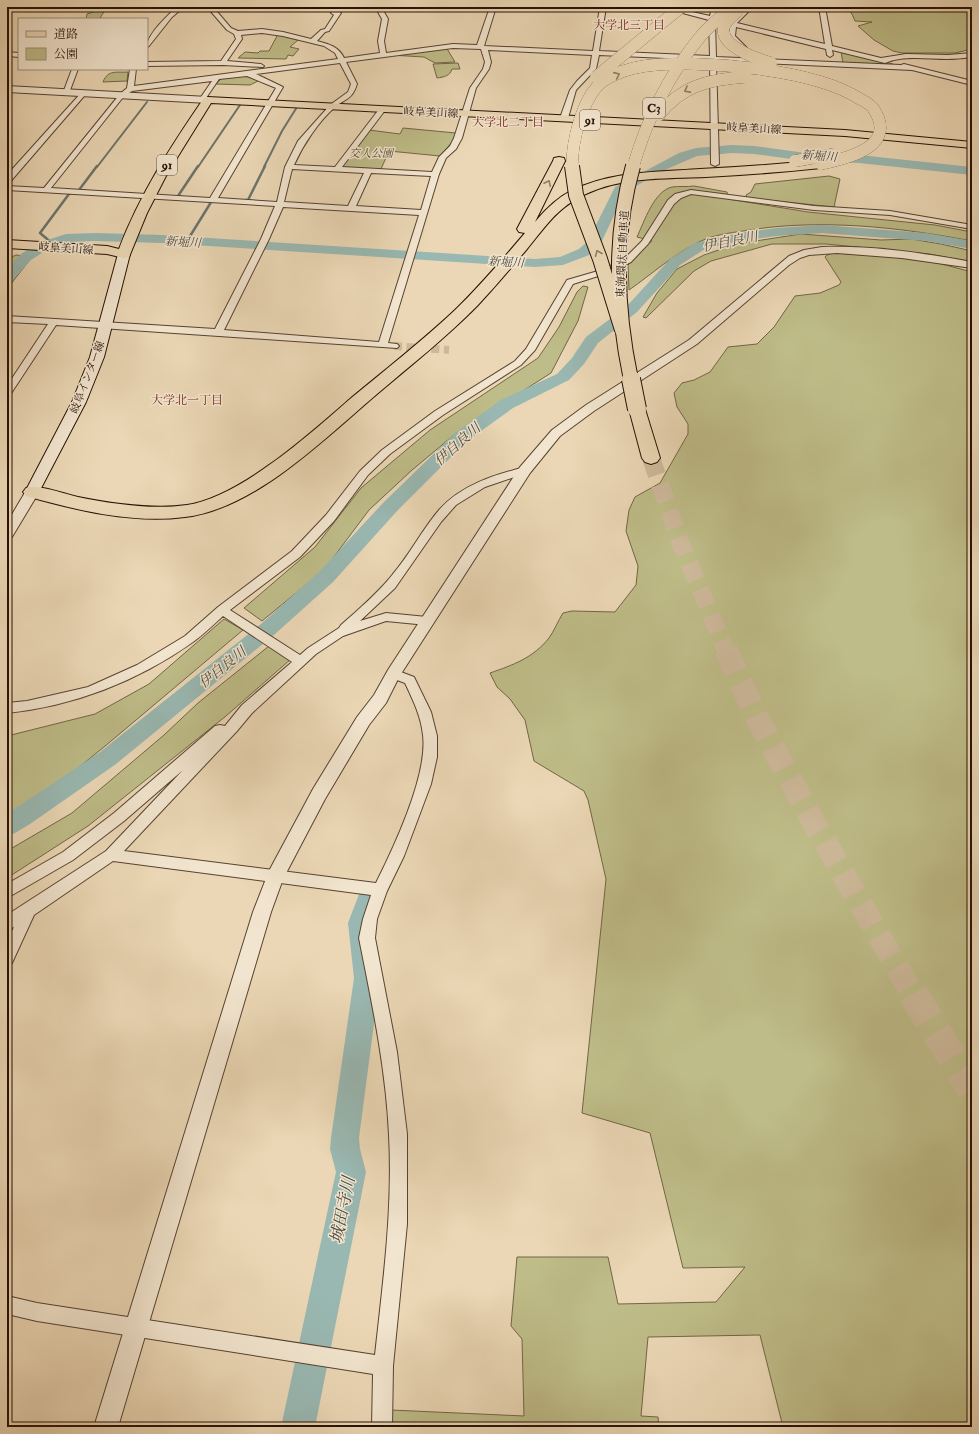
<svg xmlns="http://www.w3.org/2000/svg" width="979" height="1434" viewBox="0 0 979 1434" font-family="'IM FELL Double Pica','Noto Serif JP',serif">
	<rect width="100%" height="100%" fill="#ebd7b5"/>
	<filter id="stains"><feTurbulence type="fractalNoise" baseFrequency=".005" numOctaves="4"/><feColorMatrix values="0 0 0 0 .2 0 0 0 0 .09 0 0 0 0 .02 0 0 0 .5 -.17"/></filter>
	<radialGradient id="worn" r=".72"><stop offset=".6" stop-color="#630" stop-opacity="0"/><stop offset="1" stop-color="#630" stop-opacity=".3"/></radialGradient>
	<g fill="#bebc88" stroke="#726646">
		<path d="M99,7H107L100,18L105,19H86L87,14L93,12Z"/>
		<path d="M846,7H972V49L955,53H902L893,51L874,40L858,26L872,22L855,21L852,14Z"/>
		<path d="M278,34L298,40L290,47L299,49L293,56L288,55L286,59L238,58L245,52L258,53L260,51H269Z"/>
		<path d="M446,47L455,62L435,63L424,57L390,55Z"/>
		<path d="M841,51L893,64V66L843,64Z"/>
		<path d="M458,63L460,69H452C450,76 444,77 437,78L433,64Z"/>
		<path d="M128,72L127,81L103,82C108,69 117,73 128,72Z"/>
		<path d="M246,75L260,80L250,85L216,84L222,78Z"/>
		<path d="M403,128L456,133L453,141L440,156L389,151L381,169L341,167L369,130L400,134Z"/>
		<path d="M829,176L840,179L834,207L747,198L746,195L751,192L755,184Z"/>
		<path d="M694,186L727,192L728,199L808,212L935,225L972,232V241C898,227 818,218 743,231C729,233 714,235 701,241C675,253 652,274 629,290L628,265L645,246L652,241L637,237C644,222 654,191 672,187C679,186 687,187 694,186Z"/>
		<path d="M801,234L881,240L911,239L941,244L972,251V262L929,254L826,244H772L711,261L694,271L646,318L643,317L657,293L677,269L704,255L736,244Z"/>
		<path d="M833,253L893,257L938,263L972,272V1427H783L760,1335L648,1337L641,1416L658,1417L659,1427H391V1410L524,1416L522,1339L511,1326L517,1257H608L618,1304L716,1302L745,1267L683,1268L650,1133L582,1113L606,879L588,800L584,791L534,761L525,720L510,699L497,687L490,673C513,665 533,658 549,638C554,631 558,621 563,613L572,611L615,612L636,585L638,566L626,531L629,510L635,497L660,483L688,434V424L677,407L674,393L682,383L694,380L710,372L728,347L757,344L774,327L795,296L820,293L839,285L841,282L825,257L827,255Z"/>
		<path d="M16,255L24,256L7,275C7,267 7,258 16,255Z"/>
		<path d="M27,257H32L7,289V281Z"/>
		<path d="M583,286L588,287L578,321L551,373L455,434L411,471L369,510L324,570L262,621L244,608L315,547L361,488L430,430L538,358L559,327L577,292Z"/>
		<path d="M224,619L243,630L104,747L38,800L7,818V736L95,714L149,684Z"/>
		<path d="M269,646L291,659L226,716L88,826L7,878V851L72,813L164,735L198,703Z"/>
	</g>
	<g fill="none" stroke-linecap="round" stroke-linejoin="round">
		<g stroke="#6b756c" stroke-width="2">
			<path d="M97,167L147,102"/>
			<path d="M198,167L242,102"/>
			<path d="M264,167L282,131L297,107"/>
		</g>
		<g stroke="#6b756c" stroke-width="2.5">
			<path d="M181,197L178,196L198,166"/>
			<path d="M245,200H248L265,166"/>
			<path d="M187,241L213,199"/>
			<path d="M52,243L40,233L69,194L79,190L97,166"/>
		</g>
		<g fill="#99b8b2" fill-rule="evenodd">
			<path d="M732,145L754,146L806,153L859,155L972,167V175L859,163L806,161L754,154L732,153L697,156L667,169L625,192L601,243L589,255L563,265L535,267L162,243L95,241L68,242L48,249L31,260L12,281L7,282V269L21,254L38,243L66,234L95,233L162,235L535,259L560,257L579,249L588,241L615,187L679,153L696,148Z"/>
			<path d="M822,225L926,233L972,241V249L926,241L822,233L777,236L739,241L705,249L680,265L637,312L598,343L584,364L569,380L513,408L467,441L397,511L333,582L275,634L116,764L30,824L15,833L7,836V814L100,752L261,624L319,572L383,503L455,433L501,400L557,374L572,358L586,337L627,306L670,259L695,243L739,233L777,228Z"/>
			<path d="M370,886L379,889L382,897L374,923L380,978L359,1138L360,1149L366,1172L315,1427H281L336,1172L330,1149L331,1138L354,978L348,923L361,889Z"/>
		</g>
		<path stroke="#cdb99a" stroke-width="8" stroke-dasharray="8 4.5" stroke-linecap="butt" d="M394,346L449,350"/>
		<path stroke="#cdb99a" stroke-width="18" stroke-dasharray="18 10" stroke-linecap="butt" d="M651,458L679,539L726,651"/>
		<path stroke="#cdb99a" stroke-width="24" stroke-dasharray="24 12" stroke-linecap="butt" d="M726,650L756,716L814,823L913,995"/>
		<path stroke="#cdb99a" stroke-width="30" stroke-dasharray="30 15" stroke-linecap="butt" d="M913,994L972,1090"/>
		<g stroke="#574230" stroke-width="2">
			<g id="minor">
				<path d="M177,7H184L172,17L149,46L147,47C147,34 168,15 177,7Z"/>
				<path d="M207,7H213L231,28L238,31L262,29L283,32L311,39L321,30L325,29L334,15L331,13L334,7H340L338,11L341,13L329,31L325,32L317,41C329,44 339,47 344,58L380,53L378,41L382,19L378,12L379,7H385L384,12L388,19L384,41L386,53L453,44L477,45L490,7H496L484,46L593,51L600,7H606L599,51L710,56L709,20L660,7H670L710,16L712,7H718L715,18L732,22L746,7H753L737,23L825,44L819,7H825L832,46L881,58L906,54L948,55L972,53V57C964,58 955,59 947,59C926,59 903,55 885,63L832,50L833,55L830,57L827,55L826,49L736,27L735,36L747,48L744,50L729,37L730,25L715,22L716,57L901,65L904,64L972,81V85L912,70L716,61L719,164L715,166L711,164L710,60L599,55L596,69L576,90L568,118L564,120L560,118L570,90L577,81L590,68L592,55L488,50L491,62L489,69L476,88L462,138L456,149L446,158L439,174L388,343L397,344L399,346L397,348L56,325L10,395L7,396V386L48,324L7,322V316L215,329L261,239L275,206L7,190V186L44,188L120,94L127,88L130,69H136L134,86L338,59L335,53L324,46L283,36L262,33L241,35L242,39L227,61L261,64L264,66L263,67L223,65L147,66V62L221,61L236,39L234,34L227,30ZM453,48L481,49L485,62L483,69L470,88L454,138L450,146L439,157L432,172L342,167L386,109L382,107L380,108L335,167L294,165C303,145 318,122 335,107C346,98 352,100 357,84L346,62ZM340,63L351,84L348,92L330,105L298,141L285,167L277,202L218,198L283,87L256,74ZM247,76L276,88L210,198L51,188L124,96L132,91L212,81L199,100L202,102L204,101L219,79ZM292,169L364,173L348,206L284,202ZM371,173L431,176L421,210L356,206ZM283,207L419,215L379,342L224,330L269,239Z"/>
				<path d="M7,52L19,53V57L7,56Z"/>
				<path d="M72,69H78L69,93L64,94L63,93Z"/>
				<path d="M83,92L86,94L85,95L10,182H7V175L81,93Z"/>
				<path d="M691,190L814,206L890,211L972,225V229L890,215L814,210L691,194L681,198L674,204L648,244L631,262L611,272L573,284L535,350L521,365L443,415L390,454L368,475L334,521L300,557L230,610L300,655L308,648L339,628L341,625C359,609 378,593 393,574C410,554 422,530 439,510C461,485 494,475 525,467L529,468L530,470L529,472L485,487L456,505L441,522L395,588L360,621L386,613L427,617L431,618L433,621L431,624L427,625L386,621L343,636L316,654L252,713L237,731L124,851L376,883C394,847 428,775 423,735C421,716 413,700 405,683L389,677L387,674L389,671L393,669L414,677L431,712L437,736V757L431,784L404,856L387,891L377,919L375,938L397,1052L407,1134V1224L393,1366L392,1427H372L373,1374L37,1321L7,1314V1296L37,1303L375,1355C383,1282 393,1209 389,1135C386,1069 372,1003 359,938L363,919L371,895L113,861L34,915L12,963L7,965V941L14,927L7,930V915L106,851L183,770L124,821L73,860L7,898V884L63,852L114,813L215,726L220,725L225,726L242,705L292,662L223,616C213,625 203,635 193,642C138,681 74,706 7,713V703L27,701L88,687L137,665L185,636L218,607L292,551L326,515L360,471L382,450L435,411L515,361L526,349L567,280L605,269L625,258L642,241L668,200L675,194Z"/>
			</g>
		</g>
		<g stroke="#574230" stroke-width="2">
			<g id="tertiary">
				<path d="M7,86L208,97L212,100L208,103L7,92Z"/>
				<path d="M822,247C872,245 923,253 972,262V268L902,258L837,253L809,255L800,258L789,265L697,344L594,411L560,436L530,473L399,677L386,703L369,725L325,799L283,879L271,912L118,1427H94L253,912L269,871L313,789L357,717L374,695L388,670L520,467L552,430L586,405L689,340L789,256L804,250Z"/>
				<path d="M32,488L37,489L39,492L12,537L7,539V523L27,489Z"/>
			</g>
		</g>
		<g stroke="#261003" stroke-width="2">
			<path id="secondary" d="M124,250L128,252L130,254L104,357L86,402L39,492L37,495L32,497L27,495L25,492L72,402L90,357L118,254L120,252Z"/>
		</g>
		<g stroke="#261003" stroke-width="2">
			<path id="primary" d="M208,97L845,130L972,142V148L845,136L211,103L167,174L147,213L129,257L124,258L107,254L7,248V240L107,246L119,249C140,194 171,146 204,98Z"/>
		</g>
		<g stroke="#261003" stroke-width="2">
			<g id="motorway">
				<path d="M559,157L564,158L565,161L535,222C545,210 557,198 571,191C611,171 657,172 700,169C740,167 781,164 821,160L826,161L827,164L826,167L821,168C783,172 744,175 706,177C663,179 613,176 575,200C555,211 541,232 527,249C511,268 495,287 478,305C447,337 411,365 377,394C325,438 255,509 185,517C132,524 76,510 26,496L23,492L26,488C39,484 64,494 78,497C113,504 152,510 187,505C240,497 310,434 350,399C385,370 421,342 454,311C479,287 502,260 525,233L519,232L517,229L553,161L554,158Z"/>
				<path d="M637,404L643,405L645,409L660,458L657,462L651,464L645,462L642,458L629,409L631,405Z"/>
			</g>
		</g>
		<use href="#minor" fill="#f2e5cf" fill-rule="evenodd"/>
		<use href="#tertiary" fill="#f2e5cf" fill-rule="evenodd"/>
		<use href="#secondary" fill="#f2e5cf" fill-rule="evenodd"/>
		<use href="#primary" fill="#ebd7b5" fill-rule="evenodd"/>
		<use href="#motorway" fill="#ebd7b5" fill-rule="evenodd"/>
		<g stroke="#261003" stroke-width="12" stroke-linecap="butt">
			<g id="motorway-bridge-far2">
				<path d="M739,10C734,15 726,20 724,27C719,46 757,59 771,63"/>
				<path d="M596,77L681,7"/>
				<path d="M659,115C681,86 710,79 745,77"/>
				<path d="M795,161L835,154"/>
				<path d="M572,167C572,142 582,97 603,81C615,73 631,68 645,66C700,59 814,69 860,99C864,101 870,104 873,108C899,146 849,158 821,164"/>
				<path d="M633,167C647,119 668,76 700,37C709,26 721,17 731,7"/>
			</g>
		</g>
		<g stroke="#261003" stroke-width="16" stroke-linecap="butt">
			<g id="motorway-bridge-far1">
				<path d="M572,166L576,195L600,259L622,330"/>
				<path d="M631,380C616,309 613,236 633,166"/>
			</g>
		</g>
		<g stroke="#261003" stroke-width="20" stroke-linecap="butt">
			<path id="motorway-bridge" d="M631,379L637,409"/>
		</g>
		<use href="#motorway-bridge-far2" stroke="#ebd7b5" stroke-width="12"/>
		<use href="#motorway-bridge-far1" stroke="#ebd7b5" stroke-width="14"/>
		<use href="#motorway-bridge" stroke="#ebd7b5" stroke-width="18"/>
	</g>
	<defs><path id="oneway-chevron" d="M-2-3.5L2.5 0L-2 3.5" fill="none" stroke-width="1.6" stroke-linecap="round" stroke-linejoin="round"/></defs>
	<g stroke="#927d65">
		<use href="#oneway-chevron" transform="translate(617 75) rotate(-24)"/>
		<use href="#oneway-chevron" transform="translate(687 90) rotate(152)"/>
		<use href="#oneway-chevron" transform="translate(548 183) rotate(-64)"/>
		<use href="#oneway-chevron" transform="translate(598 253) rotate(-112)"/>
	</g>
	<g text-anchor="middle" stroke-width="3" stroke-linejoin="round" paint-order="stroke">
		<g font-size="11" fill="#261003" stroke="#f2e5cf">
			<text transform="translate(431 112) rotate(3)" y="4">岐阜美山線</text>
			<text transform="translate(754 128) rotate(3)" y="4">岐阜美山線</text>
			<text transform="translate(66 248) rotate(4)" y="4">岐阜美山線</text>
			<text transform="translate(622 254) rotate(-87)" y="4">東海環状自動車道</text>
			<text transform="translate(87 377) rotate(-69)" y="4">岐阜インター線</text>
		</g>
		<g font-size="11" font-style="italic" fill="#5b4c32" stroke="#f2e5cf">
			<text x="371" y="157">交人公園</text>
		</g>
		<g font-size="12" fill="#7a1f14" stroke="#f2e5cf">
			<text x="629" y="29">大学北三丁目</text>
			<text x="508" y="126">大学北二丁目</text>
			<text x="187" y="404">大学北一丁目</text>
		</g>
		<g fill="#f2e5cf" stroke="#635040" stroke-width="1">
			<rect x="643" y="98" width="22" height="20" rx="3"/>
			<rect x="580" y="110" width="20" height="20" rx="3"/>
			<rect x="157" y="155" width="20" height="20" rx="3"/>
		</g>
		<g font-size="12" font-weight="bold" fill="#261003">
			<text x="654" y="112">C3</text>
			<text x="590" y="124">91</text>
			<text x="167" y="169">91</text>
		</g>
		<g font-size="12" font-style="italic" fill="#4e4b40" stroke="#f2e5cf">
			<text transform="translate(819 156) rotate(4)" y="4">新堀川</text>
			<text transform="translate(183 242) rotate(3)" y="4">新堀川</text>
			<text transform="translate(506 262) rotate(3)" y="4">新堀川</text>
		</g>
		<g font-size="14" font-style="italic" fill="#4e4b40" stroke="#f2e5cf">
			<text transform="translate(730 241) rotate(-11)" y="5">伊自良川</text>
			<text transform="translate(457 444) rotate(-41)" y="5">伊自良川</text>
			<text transform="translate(222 667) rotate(-39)" y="5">伊自良川</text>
		</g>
		<g font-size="17" font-style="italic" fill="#4e4b40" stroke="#f2e5cf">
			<text transform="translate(342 1210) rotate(-79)" y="6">城田寺川</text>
		</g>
	</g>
	<rect width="979" height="1434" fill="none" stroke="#ebd7b5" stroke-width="24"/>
	<rect x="8" y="8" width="963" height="1418" fill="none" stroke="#261003" stroke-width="2"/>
	<rect x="12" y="12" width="955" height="1410" fill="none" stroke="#261003"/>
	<rect x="18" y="18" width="130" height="52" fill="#f2e5cf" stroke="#a0907d"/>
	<rect x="26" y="31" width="20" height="6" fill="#ebd7b5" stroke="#a0907d"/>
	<text x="54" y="38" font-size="12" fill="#261003">道路</text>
	<rect x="26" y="48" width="20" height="12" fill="#bebc88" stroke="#a0907d"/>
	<text x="54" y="58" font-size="12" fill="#261003">公園</text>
	<rect width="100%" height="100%" filter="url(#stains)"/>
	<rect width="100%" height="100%" fill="url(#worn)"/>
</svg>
